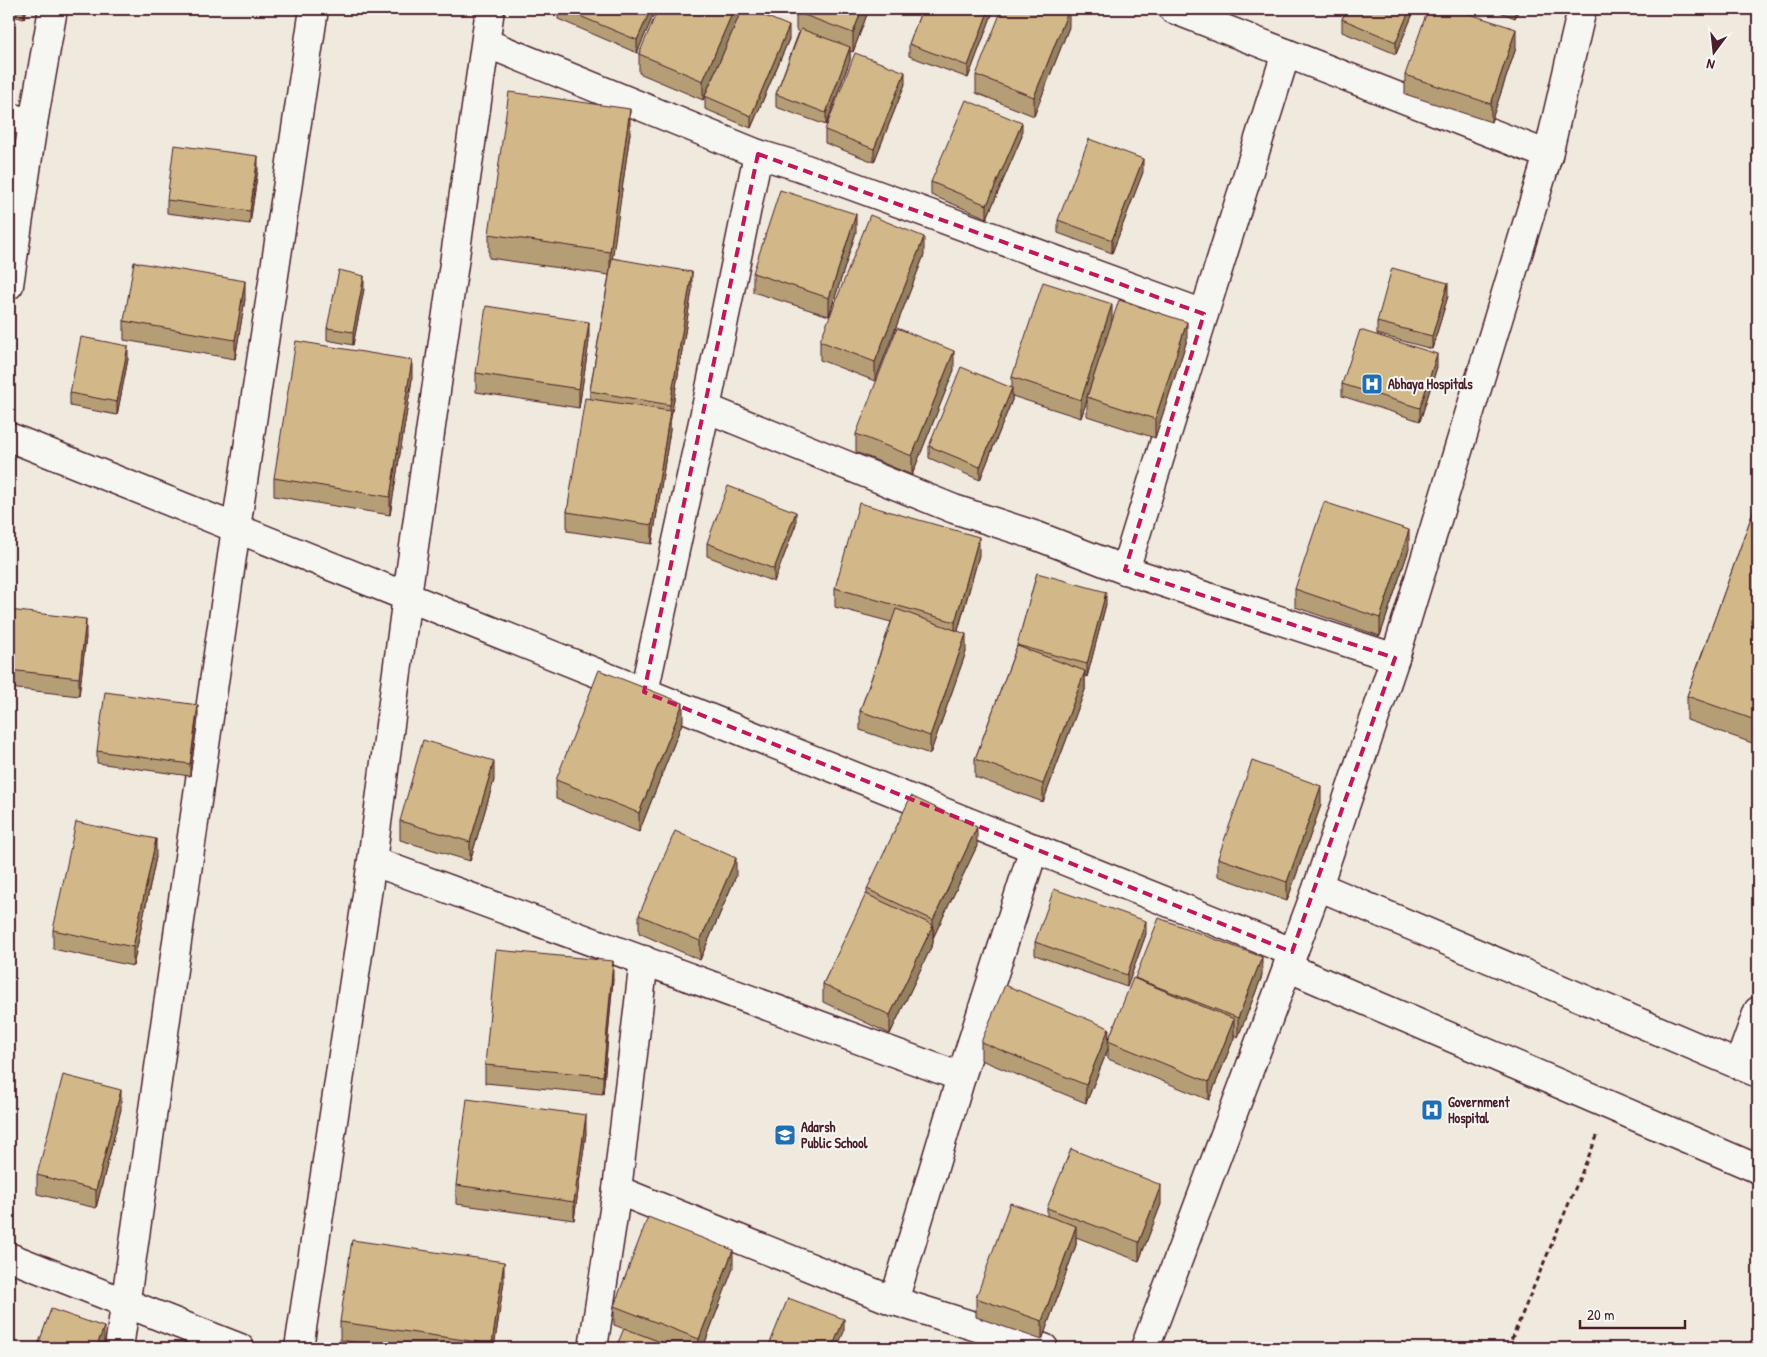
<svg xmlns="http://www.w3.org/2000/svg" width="1767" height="1357" viewBox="0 0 1767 1357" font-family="'Patrick Hand',sans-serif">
	<rect width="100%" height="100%" fill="#efeadd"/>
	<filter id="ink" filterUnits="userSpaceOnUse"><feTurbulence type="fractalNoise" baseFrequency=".02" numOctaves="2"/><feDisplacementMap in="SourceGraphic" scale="10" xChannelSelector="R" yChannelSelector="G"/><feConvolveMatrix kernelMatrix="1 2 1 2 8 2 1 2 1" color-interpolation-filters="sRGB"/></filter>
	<g filter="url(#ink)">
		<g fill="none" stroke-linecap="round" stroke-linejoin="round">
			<g stroke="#4a1f2b" stroke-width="31">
				<g id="minor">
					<path d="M1173,9L1548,155"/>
					<path d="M486,43L758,154L798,166L1204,314"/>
					<path d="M9,117L33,123"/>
					<path d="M9,285L33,123L53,9"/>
					<path d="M706,408L954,509L1037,536L1125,570L1395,658"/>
					<path d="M9,437L1292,952"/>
					<path d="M1125,570L1204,314L1286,53"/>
					<path d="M644,692L706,408L758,154"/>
					<path d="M372,861L961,1077"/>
					<path d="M1318,886L1758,1073"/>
					<path d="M1287,967L1758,1169"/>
					<path d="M1739,1064L1758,1011"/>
					<path d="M617,1190L894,1301L1044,1348"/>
					<path d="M9,1257L240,1348"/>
					<path d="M894,1301L961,1077L1034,848"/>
					<path d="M119,1348L236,528L314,9"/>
					<path d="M299,1348L372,861L407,596L490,9"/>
					<path d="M593,1348L617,1190L644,960"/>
					<path d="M1145,1348L1318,886L1395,658L1548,155L1582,9"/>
				</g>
			</g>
			<path stroke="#4a1f2b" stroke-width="3" stroke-dasharray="5 4" stroke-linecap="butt" d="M1508,1348L1598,1134"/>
			<use href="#minor" stroke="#f6f6f2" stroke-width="28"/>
		</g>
		<g fill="#b59e75" stroke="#4a1f2b">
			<path d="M9,9H27L24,19L9,15Z"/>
			<path d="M558,9H656L637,53L558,19Z"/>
			<path d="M741,9V12L703,100L639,73V54Z"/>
			<path d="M869,9L853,52L850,51V60L826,125L776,107V94L799,32L796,30V12Z"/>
			<path d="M922,9H994L968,78L909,56V44Z"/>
			<path d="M1347,9H1415L1396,54L1342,32V19Z"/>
			<path d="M1492,9H1519L1515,18Z"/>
			<path d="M1069,27L1034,116L976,93V75Z"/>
			<path d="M789,39L751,128L705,109V96Z"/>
			<path d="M1516,48L1491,122L1405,94V75Z"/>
			<path d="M905,84L874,162L825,143V130Z"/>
			<path d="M630,133L612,258L692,290L670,423V430L652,544L567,531V512L590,399V391L609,275L489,258V234Z"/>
			<path d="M1022,136L987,218L931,195V182Z"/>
			<path d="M258,169L250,224L167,213V200Z"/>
			<path d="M1143,172L1112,253L1058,233V220Z"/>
			<path d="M856,232L829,316L753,292V273Z"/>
			<path d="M924,255L875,381L820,360V341Z"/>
			<path d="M364,289L353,345L327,340V328Z"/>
			<path d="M1448,296L1432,349L1377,334V322Z"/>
			<path d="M245,299L235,359L124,340V321Z"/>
			<path d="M1112,321L1187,340L1155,438L1087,416V400L1081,418L1012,396V400L980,480L929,458V446L1012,387V377Z"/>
			<path d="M589,341L579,408L476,392V373Z"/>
			<path d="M128,359L117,415L70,406V393Z"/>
			<path d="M1437,367L1420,421L1342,396V384Z"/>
			<path d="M954,370L912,475L856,452V434Z"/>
			<path d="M412,379L390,515L274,496V478Z"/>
			<path d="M1758,498V745L1687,720V696Z"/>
			<path d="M796,524L774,582L707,556V543Z"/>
			<path d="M1409,549L1380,636L1295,607V589Z"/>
			<path d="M979,555L958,631L966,652L930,754L860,730V711L891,622L835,607V588Z"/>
			<path d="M1037,573L1106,604L1087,677L1085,676V690L1043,802L975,777V759L1017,646Z"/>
			<path d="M9,610L86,637L79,696L9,688Z"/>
			<path d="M198,718L190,776L97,763V751Z"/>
			<path d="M683,721L639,832L556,799V780Z"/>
			<path d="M494,780L470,861L400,840V821Z"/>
			<path d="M1321,805L1287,901L1218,876V858Z"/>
			<path d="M977,846L933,938V943L890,1034L823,1002V984L867,895V889Z"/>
			<path d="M156,857L133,966L53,949V930Z"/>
			<path d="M736,876L700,960L639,933V915Z"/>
			<path d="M1146,934L1127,987L1035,955V942Z"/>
			<path d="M1262,976L1238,1037L1234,1035V1038L1209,1100L1108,1059V1049L1086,1103L981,1060V1042L1109,1038L1135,978Z"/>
			<path d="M613,979L603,1094L485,1083V1065Z"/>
			<path d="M121,1109L96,1208L37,1194V1175Z"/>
			<path d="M586,1133L574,1220L456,1204V1185Z"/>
			<path d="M1161,1204L1139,1261L1076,1237V1245L1042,1340L976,1317V1298L1047,1216V1208Z"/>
			<path d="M733,1268L703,1348H676L614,1325V1306Z"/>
			<path d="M504,1281L494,1348H396L340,1340V1322Z"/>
		</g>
		<g fill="#93815f" stroke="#4a1f2b">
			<path d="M24,9H27L24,19Z"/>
			<path d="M651,9H656L637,53V40Z"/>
			<path d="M734,9H741V12L703,100V81Z"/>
			<path d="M862,9H869L853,52V33Z"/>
			<path d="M989,9H994L968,78V66Z"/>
			<path d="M1069,9V27L1034,116V97Z"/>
			<path d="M1410,9H1415L1396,54V42Z"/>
			<path d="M1515,9H1519L1515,18Z"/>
			<path d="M789,26V39L751,128V116Z"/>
			<path d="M1516,29V48L1491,122V104Z"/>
			<path d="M850,47V60L826,125V113Z"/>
			<path d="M905,72V84L874,162V149Z"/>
			<path d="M630,109V133L610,276V252Z"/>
			<path d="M1022,123V136L987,218V205Z"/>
			<path d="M258,156V169L250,224V211Z"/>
			<path d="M1143,159V172L1112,253V240Z"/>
			<path d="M856,214V232L829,316V298Z"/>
			<path d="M924,237V255L875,381V362Z"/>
			<path d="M692,272V290L670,423V430L652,544V525L670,412V405Z"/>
			<path d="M364,276V289L353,345V332Z"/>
			<path d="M245,281V299L235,359V340Z"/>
			<path d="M1448,283V296L1432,349V336Z"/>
			<path d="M1112,304V323L1087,397V400L1081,418V400Z"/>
			<path d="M589,322V341L579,408V389Z"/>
			<path d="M1187,322V340L1155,438V419Z"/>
			<path d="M128,346V359L117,415V402Z"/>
			<path d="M954,351V370L912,475V456Z"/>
			<path d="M1437,354V367L1420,421V408Z"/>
			<path d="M412,360V379L390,515V497Z"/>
			<path d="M1012,388V400L980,480V467Z"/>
			<path d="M796,512V524L774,582V569Z"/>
			<path d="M1409,530V549L1380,636V618Z"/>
			<path d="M979,537V555L955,640V622Z"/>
			<path d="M1106,592V604L1087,677V664Z"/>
			<path d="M86,619V637L79,696V678Z"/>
			<path d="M966,634V652L930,754V736Z"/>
			<path d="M1085,671V690L1043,802V784Z"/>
			<path d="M683,703V721L639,832V813Z"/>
			<path d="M198,705V718L190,776V764Z"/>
			<path d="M494,761V780L470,861V842Z"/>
			<path d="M1321,786V805L1287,901V882Z"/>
			<path d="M977,827V846L933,938V920Z"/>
			<path d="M156,839V857L133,966V947Z"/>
			<path d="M736,858V876L700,960V941Z"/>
			<path d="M1146,921V934L1127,987V975Z"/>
			<path d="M933,925V943L890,1034V1015Z"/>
			<path d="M1262,957V976L1238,1037V1018Z"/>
			<path d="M613,961V979L603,1094V1076Z"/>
			<path d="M1234,1019V1038L1209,1100V1082Z"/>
			<path d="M1109,1028L1108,1049L1086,1103V1085Z"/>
			<path d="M121,1090V1109L96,1208V1190Z"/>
			<path d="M586,1115V1133L574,1220V1202Z"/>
			<path d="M1161,1185V1204L1139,1261V1242Z"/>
			<path d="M1076,1226V1245L1042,1340V1321Z"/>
			<path d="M733,1250V1268L703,1348H699V1339Z"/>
			<path d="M504,1262V1281L494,1348H492V1344Z"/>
			<path d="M844,1319V1332L837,1348H832Z"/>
			<path d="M104,1327V1340L101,1348H96Z"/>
		</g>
		<g fill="#d2b888" stroke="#4a1f2b">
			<path d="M563,9H651L637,40Z"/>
			<path d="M658,9H734L703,81L639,54Z"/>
			<path d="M742,9H748L789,26L751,116L705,96Z"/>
			<path d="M797,9H862L853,33L796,12Z"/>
			<path d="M922,9H989L968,66L909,44Z"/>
			<path d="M1002,9H1069L1034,97L976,75Z"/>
			<path d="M1347,9H1410L1396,42L1342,19Z"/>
			<path d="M1428,9H1454L1516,29L1491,104L1405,75Z"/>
			<path d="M801,29L850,47L826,113L776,94Z"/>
			<path d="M855,53L905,72L874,149L825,130Z"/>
			<path d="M509,92L630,109L610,252L489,234Z"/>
			<path d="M966,100L1022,123L987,205L931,182Z"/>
			<path d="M1089,139L1143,159L1112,240L1058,220Z"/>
			<path d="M174,145L258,156L250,211L167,200Z"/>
			<path d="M780,190L856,214L829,298L753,273Z"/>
			<path d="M870,215L924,237L875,362L820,341Z"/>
			<path d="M612,258L692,272L670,405L590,391Z"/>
			<path d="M134,262L245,281L235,340L124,321Z"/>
			<path d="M1392,268L1448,283L1432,336L1377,322Z"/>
			<path d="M339,270L364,276L353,332L327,328Z"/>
			<path d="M1043,282L1112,304L1081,400L1012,377Z"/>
			<path d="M1119,300L1187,322L1155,419L1087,397Z"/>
			<path d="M486,306L589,322L579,389L476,373Z"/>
			<path d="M897,328L954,351L912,456L856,434Z"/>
			<path d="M1360,330L1437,354L1420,408L1342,384Z"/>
			<path d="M81,337L128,346L117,402L70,393Z"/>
			<path d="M296,341L412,360L390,497L274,478Z"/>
			<path d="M961,367L1012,388L980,467L929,446Z"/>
			<path d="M585,398L670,411L652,525L567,512Z"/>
			<path d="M728,486L796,512L774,569L707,543Z"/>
			<path d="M1758,498V721L1687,696Z"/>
			<path d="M1324,502L1409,530L1380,618L1295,589Z"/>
			<path d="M859,503L979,537L955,622L835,588Z"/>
			<path d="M1037,573L1106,592L1087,664L1017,645Z"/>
			<path d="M896,609L966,634L930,736L860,711Z"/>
			<path d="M9,610L86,619L79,678L9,670Z"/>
			<path d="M1017,646L1085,671L1043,784L975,759Z"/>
			<path d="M599,670L683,703L639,813L556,780Z"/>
			<path d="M105,692L198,705L190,764L97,751Z"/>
			<path d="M423,740L494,761L470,842L400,821Z"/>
			<path d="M1252,761L1321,786L1287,882L1218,858Z"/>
			<path d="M911,796L977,827L933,920L867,889Z"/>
			<path d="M76,822L156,839L133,947L53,930Z"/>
			<path d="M675,831L736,858L700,941L639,915Z"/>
			<path d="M1054,889L1146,921L1127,975L1035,942Z"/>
			<path d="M866,894L933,925L890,1015L823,984Z"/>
			<path d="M1159,918L1262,957L1238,1018L1135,978Z"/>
			<path d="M496,950L613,961L603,1076L485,1065Z"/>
			<path d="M1133,978L1234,1019L1209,1082L1108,1041Z"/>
			<path d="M1005,985L1109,1028L1086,1085L981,1042Z"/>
			<path d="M63,1075L121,1090L96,1190L37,1175Z"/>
			<path d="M467,1099L586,1115L574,1202L456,1185Z"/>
			<path d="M1071,1149L1161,1185L1139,1242L1047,1208Z"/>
			<path d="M1010,1203L1076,1226L1042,1321L976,1298Z"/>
			<path d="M648,1217L733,1250L699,1339L614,1306Z"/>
			<path d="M352,1240L504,1262L492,1344L340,1322Z"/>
			<path d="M788,1298L844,1319L832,1348H768Z"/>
			<path d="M51,1309L104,1327L96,1348H37Z"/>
			<path d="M624,1328L676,1348H616Z"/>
		</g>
	</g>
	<path fill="none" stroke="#c2185b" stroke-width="4" stroke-dasharray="10 6" stroke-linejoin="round" d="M758,154L1204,314L1125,570L1395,658L1292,952L644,692Z"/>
	<defs>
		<g id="hospital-square" transform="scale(1.125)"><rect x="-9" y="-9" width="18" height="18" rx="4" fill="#1f6fb2" stroke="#f6f6f2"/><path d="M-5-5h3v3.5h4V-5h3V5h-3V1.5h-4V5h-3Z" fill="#fff"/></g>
		<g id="school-square" transform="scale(1.125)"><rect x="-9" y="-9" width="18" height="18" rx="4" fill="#1f6fb2" stroke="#f6f6f2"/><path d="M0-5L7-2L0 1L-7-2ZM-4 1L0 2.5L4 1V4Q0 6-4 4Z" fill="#fff"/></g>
	</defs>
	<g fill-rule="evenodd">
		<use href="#hospital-square" x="1372" y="384"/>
		<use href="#hospital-square" x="1432" y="1110"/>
		<use href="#school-square" x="785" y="1135"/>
	</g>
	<g text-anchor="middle" stroke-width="4" stroke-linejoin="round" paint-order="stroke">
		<g font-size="14" font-weight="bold" fill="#4a1f2b" stroke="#f6f6f2" text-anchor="start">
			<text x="1388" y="389">Abhaya Hospitals</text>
			<text x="1448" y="1107">Government<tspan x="1448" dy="16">Hospital</tspan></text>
			<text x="801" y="1132">Adarsh<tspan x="801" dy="16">Public School</tspan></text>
		</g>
	</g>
	<rect width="1767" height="1357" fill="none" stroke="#f6f6f2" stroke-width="30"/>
	<rect x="15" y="15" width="1737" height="1327" fill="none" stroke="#4a1f2b" stroke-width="2" filter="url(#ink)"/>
	<g transform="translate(1714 52) rotate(195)" stroke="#f6f6f2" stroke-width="4" paint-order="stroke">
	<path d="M0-4L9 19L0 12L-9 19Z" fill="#4a1f2b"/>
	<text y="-8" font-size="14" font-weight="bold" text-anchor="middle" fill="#4a1f2b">N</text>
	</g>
	<path d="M1580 1320v8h105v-8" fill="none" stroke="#4a1f2b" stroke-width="2.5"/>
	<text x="1587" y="1320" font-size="15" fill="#4a1f2b" stroke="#f6f6f2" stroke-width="4" paint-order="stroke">20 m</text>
</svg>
